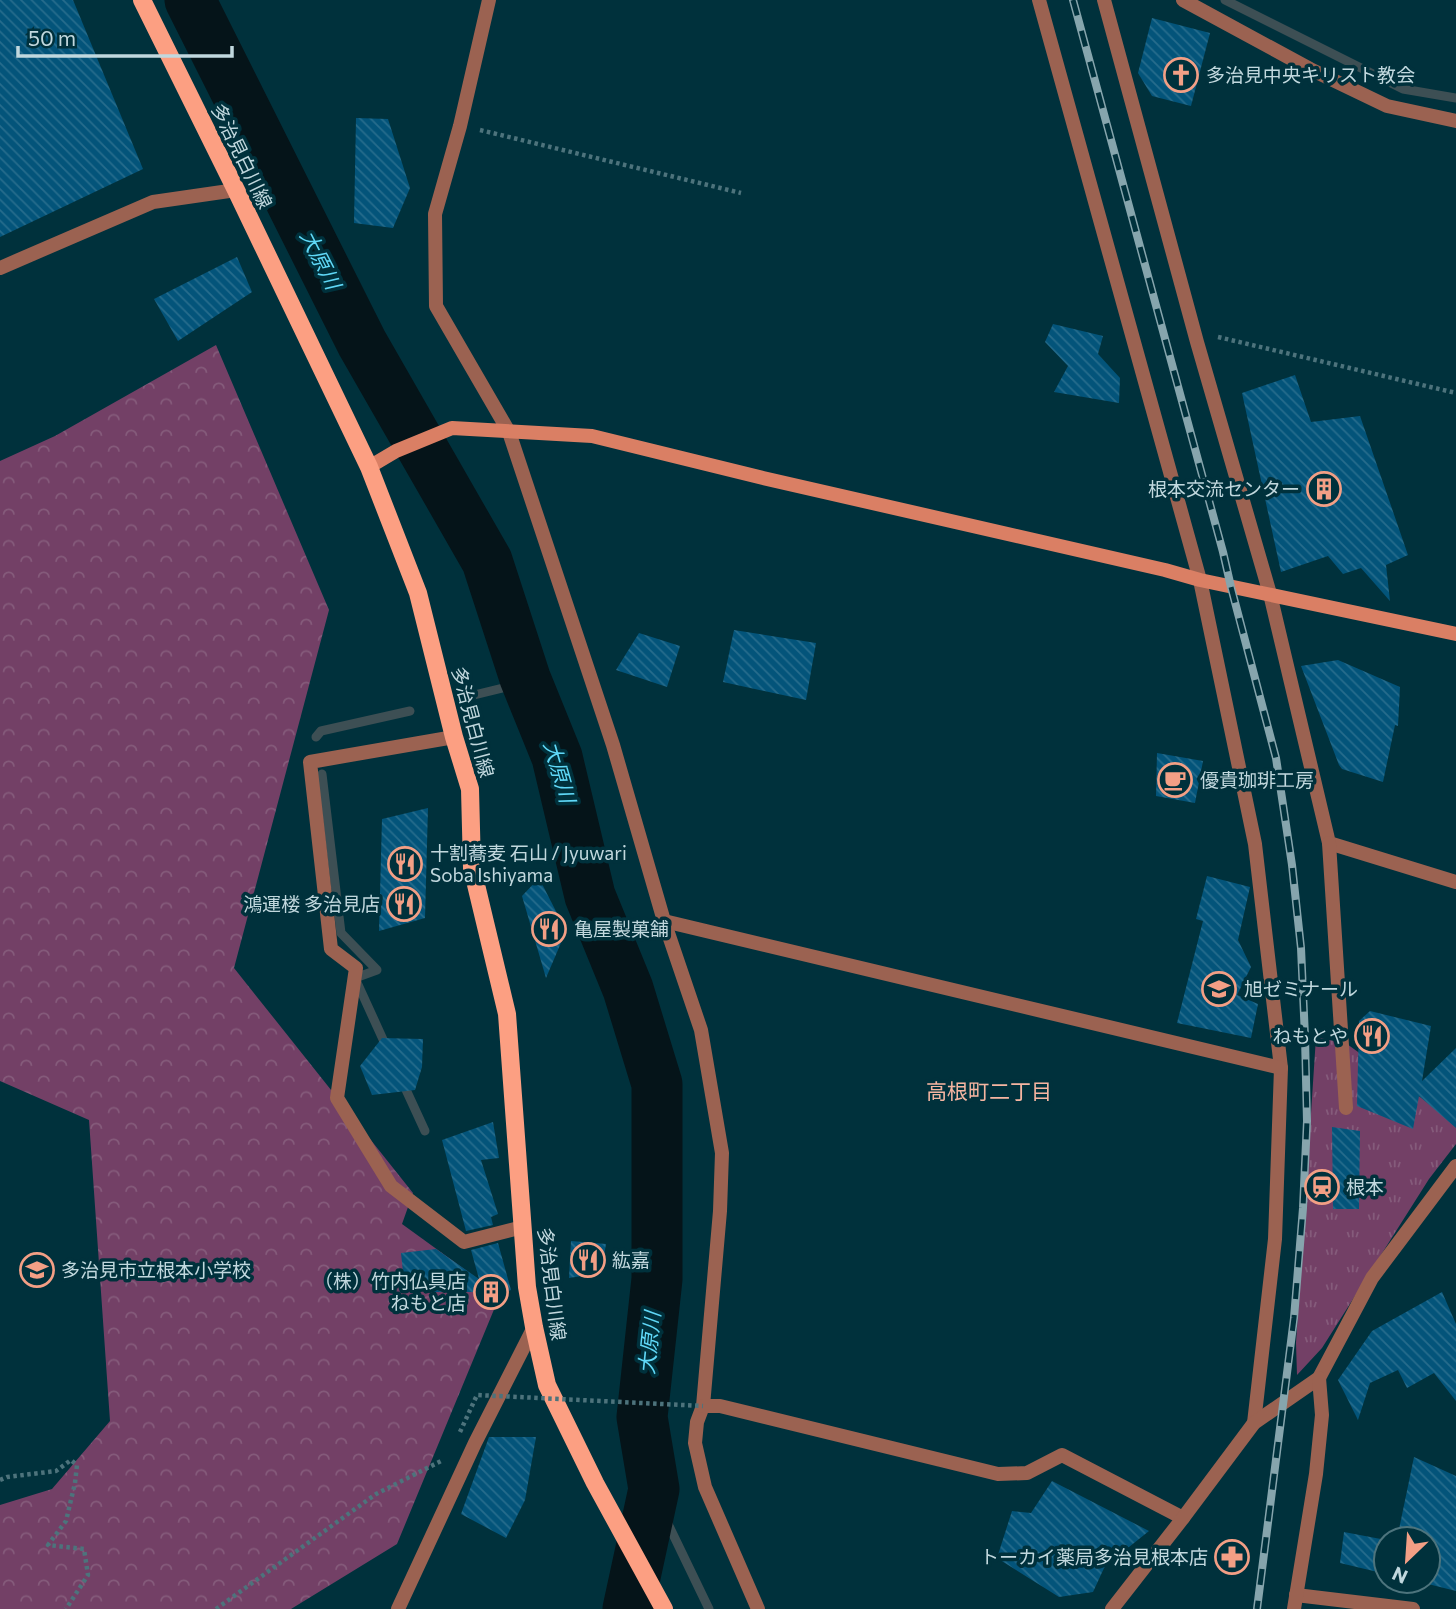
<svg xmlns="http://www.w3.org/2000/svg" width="1456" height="1609" viewBox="0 0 1456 1609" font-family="Commissioner,'Noto Sans JP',sans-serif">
	<defs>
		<pattern id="forest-crowns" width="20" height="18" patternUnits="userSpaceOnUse" patternTransform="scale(1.75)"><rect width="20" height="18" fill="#734066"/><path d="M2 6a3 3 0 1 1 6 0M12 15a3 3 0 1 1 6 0" fill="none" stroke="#855b7b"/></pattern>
		<pattern id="park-tufts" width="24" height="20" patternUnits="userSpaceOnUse" patternTransform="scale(1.75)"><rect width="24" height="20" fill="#734066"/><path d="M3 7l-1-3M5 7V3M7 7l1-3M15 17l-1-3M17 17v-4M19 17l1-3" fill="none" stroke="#855b7b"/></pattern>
		<pattern id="building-back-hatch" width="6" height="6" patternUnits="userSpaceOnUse" patternTransform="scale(1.75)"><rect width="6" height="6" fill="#03547a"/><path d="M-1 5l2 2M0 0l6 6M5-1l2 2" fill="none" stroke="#266c8c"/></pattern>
	</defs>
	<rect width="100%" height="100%" fill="#00313c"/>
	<path fill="url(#forest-crowns)" d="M216,345L329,610L234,968L413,1193L402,1224L500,1295L397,1544L291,1609H0V1505L52,1489L110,1421L89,1120L0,1081V461L55,436Z"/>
	<path fill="url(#park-tufts)" d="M1316,1037L1347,1044L1456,1123V1144L1429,1179L1322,1348L1297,1375L1296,1343Z"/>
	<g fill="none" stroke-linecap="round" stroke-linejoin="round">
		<g stroke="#3d4f54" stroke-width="9">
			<path d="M1225,0L1403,89L1456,98"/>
			<path d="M470,696L507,687L525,678"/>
			<path d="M316,737L321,731L410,711"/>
			<path d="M322,774L341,933L377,970L355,978L386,1046"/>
			<path d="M402,1081L425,1131"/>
			<path d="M654,1489L669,1526L709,1609"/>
		</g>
		<path stroke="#051419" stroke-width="51" d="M190,0L362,343L487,561L525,678L557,757L590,896L628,989L657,1084V1279L642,1417L654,1489L628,1609"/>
	</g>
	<g fill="url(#building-back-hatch)">
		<path d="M0,0H73L143,169L0,237Z"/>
		<path d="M1152,18L1210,33L1191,106L1152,96L1138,73Z"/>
		<path d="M356,118L388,119L410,188L393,228L354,223Z"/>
		<path d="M237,257L252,292L178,341L154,299Z"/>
		<path d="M1053,324L1103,336L1098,354L1120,378L1119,403L1054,392L1068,366L1045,342Z"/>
		<path d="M1295,375L1311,422L1360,416L1408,555L1386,565L1390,601L1361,568L1343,574L1328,556L1281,572L1242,393Z"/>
		<path d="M734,630L816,643L806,700L723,682Z"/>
		<path d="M639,633L680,646L667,687L616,670Z"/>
		<path d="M1338,660L1400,687L1398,726L1395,725L1383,782L1342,769L1339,765L1301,666Z"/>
		<path d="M1157,753L1203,761L1195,803L1156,796Z"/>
		<path d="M428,808L425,918L379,931L382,819Z"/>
		<path d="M1207,876L1250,887L1238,940L1251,967L1237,995L1258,1004L1251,1038L1177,1023L1203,921L1196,919Z"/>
		<path d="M539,878L566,931L546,978L522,896Z"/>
		<path d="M1370,1011L1431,1026L1422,1081L1456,1048V1128L1419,1096L1413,1129L1357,1106L1359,1021Z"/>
		<path d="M382,1038L423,1039L422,1067L415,1090L372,1095L360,1066Z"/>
		<path d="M493,1122L499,1158L481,1160L498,1214L491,1217L493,1225L466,1231L442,1140Z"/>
		<path d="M1332,1127L1360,1131L1359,1209H1333Z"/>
		<path d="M571,1241L606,1244L601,1273L569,1278Z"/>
		<path d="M498,1243L511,1290L485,1300L483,1292H430L425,1283L404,1282L401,1253L436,1249L479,1279L471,1250Z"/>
		<path d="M1442,1292L1456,1324V1401L1434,1373L1407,1388L1398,1370L1370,1383L1358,1420L1338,1380L1372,1331Z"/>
		<path d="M489,1437H536L525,1500L506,1538L461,1514Z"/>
		<path d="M1414,1457L1456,1476V1591L1416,1581H1428V1539H1397Z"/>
		<path d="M1052,1481L1149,1531L1129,1547L1111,1553L1093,1592L1059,1597L997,1558L1012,1511L1031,1513Z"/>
		<path d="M1344,1532L1386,1540V1574L1340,1563Z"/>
	</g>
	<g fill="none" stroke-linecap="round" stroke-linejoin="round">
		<g stroke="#4d737c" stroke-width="4.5" stroke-dasharray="3.5 3.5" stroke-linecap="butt">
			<path d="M480,130L741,193"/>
			<path d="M1218,337L1456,393"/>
			<path d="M0,1480L7,1477L56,1471L71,1460L77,1465L75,1483L66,1521L48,1545L84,1549L88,1575L66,1609"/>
			<path d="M216,1609L376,1494L443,1460"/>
		</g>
		<g stroke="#9b6251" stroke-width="14">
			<path d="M489,0L460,126L435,214L436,306L509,432L613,745L664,921L701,1030L722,1153L720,1211L703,1406L697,1422L695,1443L705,1487L758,1609"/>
			<path d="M1039,0L1200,580L1255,844L1281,1068L1275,1239L1254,1423"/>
			<path d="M1104,0L1197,342L1270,594L1329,843L1456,882"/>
			<path d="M1183,0L1310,69L1387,106L1456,121"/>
			<path d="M0,268L153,202L236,190"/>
			<path d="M454,737L310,762L331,949L356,968L337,1098L391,1186L464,1242L523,1227"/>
			<path d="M1329,843L1346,1108"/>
			<path d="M664,921L1281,1068"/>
			<path d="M703,1406H720L998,1474L1027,1473L1062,1455L1183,1518"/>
			<path d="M1296,1595L1413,1609"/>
			<path d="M398,1609L475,1443L534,1327"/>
			<path d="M1112,1609L1183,1518L1254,1423L1319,1378L1372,1278L1456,1166"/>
			<path d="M1294,1609L1316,1474L1322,1415L1319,1378"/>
		</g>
		<path stroke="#da7f64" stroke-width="14" d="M369,467L396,451L452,428L592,436L763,478L1165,570L1200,580L1456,634"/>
		<path stroke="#fc9f82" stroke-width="18" d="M142,0L236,190L369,467L418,593L454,737L470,789L472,868L507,1014L527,1287L534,1327L547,1385L595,1483L664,1609"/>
		<g stroke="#86a5ad" stroke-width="8">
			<path id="rail" d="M1073,0L1223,552L1231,587L1276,758L1292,865L1301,948L1305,1037L1307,1121L1303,1208L1294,1318L1257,1609"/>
		</g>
		<use href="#rail" stroke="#00313c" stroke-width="5" stroke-dasharray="16" stroke-linecap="butt"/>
		<path stroke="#4d737c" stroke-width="4.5" stroke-dasharray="3.5 3.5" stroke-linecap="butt" d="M460,1432L477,1395L703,1406"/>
	</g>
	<defs>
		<g id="church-ring" transform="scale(1.75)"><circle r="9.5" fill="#00313c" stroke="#f39f85" stroke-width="1.5"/><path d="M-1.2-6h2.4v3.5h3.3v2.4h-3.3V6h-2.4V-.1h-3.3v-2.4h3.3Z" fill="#f39f85"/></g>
		<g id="building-ring" transform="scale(1.75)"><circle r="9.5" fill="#00313c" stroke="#f39f85" stroke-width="1.5"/><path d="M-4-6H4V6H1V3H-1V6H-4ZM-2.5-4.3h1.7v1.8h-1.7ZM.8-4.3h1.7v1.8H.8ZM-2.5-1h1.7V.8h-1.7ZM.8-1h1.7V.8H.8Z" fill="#f39f85"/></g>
		<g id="cafe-ring" transform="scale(1.75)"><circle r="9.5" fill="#00313c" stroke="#f39f85" stroke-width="1.5"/><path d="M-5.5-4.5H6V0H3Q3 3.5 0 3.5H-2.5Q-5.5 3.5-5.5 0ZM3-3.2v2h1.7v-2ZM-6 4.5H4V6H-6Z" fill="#f39f85"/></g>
		<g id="restaurant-ring" transform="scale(1.75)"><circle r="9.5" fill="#00313c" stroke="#f39f85" stroke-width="1.5"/><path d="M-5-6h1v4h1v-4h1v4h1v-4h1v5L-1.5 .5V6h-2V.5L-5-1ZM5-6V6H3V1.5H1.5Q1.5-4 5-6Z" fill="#f39f85"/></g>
		<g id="school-ring" transform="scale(1.75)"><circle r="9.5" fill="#00313c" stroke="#f39f85" stroke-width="1.5"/><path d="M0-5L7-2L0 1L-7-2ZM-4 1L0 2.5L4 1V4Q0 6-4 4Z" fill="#f39f85"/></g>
		<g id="station-ring" transform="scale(1.75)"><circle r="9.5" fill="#00313c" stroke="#f39f85" stroke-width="1.5"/><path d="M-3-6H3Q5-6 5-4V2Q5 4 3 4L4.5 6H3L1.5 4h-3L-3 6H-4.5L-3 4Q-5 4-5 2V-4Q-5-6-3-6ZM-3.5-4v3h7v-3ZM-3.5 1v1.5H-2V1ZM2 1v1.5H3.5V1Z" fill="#f39f85"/></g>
		<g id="pharmacy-ring" transform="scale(1.75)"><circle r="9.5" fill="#00313c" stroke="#f39f85" stroke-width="1.5"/><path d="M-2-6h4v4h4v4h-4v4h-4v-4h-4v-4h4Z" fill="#f39f85"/></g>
	</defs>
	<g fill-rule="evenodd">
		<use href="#church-ring" x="1181" y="75"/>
		<use href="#building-ring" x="1324" y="489"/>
		<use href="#cafe-ring" x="1175" y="780"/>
		<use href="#restaurant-ring" x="405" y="864"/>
		<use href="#restaurant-ring" x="404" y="904"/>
		<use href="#restaurant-ring" x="549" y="929"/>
		<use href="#school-ring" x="1219" y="989"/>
		<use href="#restaurant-ring" x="1372" y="1036"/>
		<use href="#station-ring" x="1322" y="1187"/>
		<use href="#restaurant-ring" x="588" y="1260"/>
		<use href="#school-ring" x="37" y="1270"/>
		<use href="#building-ring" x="491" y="1292"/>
		<use href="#pharmacy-ring" x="1232" y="1557"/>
	</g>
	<g text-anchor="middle" stroke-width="7" stroke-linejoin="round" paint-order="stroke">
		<g font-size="19" fill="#c1d8de" stroke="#00313c" text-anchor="start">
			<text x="1206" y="82">多治見中央キリスト教会</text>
			<text x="1300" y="496" text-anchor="end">根本交流センター</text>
			<text x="1200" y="787">優貴珈琲工房</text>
			<text x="430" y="860">十割蕎麦 石山 / Jyuwari<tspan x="430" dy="22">Soba Ishiyama</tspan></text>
			<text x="380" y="911" text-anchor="end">鴻運楼 多治見店</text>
			<text x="574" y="936">亀屋製菓舗</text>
			<text x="1244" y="996">旭ゼミナール</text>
			<text x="1348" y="1043" text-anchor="end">ねもとや</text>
			<text x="1346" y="1194">根本</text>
			<text x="612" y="1267">紘嘉</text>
			<text x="61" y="1277">多治見市立根本小学校</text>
			<text x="466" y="1288" text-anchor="end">（株）竹内仏具店<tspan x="466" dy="22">ねもと店</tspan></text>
			<text x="1208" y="1564" text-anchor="end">トーカイ薬局多治見根本店</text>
		</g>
		<g font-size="19" fill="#c1d8de" stroke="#00313c">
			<text transform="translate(242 156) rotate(64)" y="7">多治見白川線</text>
			<text transform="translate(473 722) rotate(75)" y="7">多治見白川線</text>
			<text transform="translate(552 1284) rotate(83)" y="7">多治見白川線</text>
		</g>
		<g font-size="21" font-style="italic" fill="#5fd8f7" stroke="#00313c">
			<text transform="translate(320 260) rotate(63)" y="7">大原川</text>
			<text transform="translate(559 772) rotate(74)" y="7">大原川</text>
			<text transform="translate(650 1343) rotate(-84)" y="7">大原川</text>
		</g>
		<g font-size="21" fill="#f5b5a1" stroke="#00313c">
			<text x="989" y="1099">高根町二丁目</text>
		</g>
	</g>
	<g transform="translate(1407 1560) rotate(205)"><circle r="33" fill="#00313c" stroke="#4d747d" stroke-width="2"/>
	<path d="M0-5L12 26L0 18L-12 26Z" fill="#f39f85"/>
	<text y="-10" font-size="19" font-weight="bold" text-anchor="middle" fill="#c1d8de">N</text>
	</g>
	<path d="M18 46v10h214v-10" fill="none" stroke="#c1d8de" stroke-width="3.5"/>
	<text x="28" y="46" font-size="21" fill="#c1d8de" stroke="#00313c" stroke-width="5" paint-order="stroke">50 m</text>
</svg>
